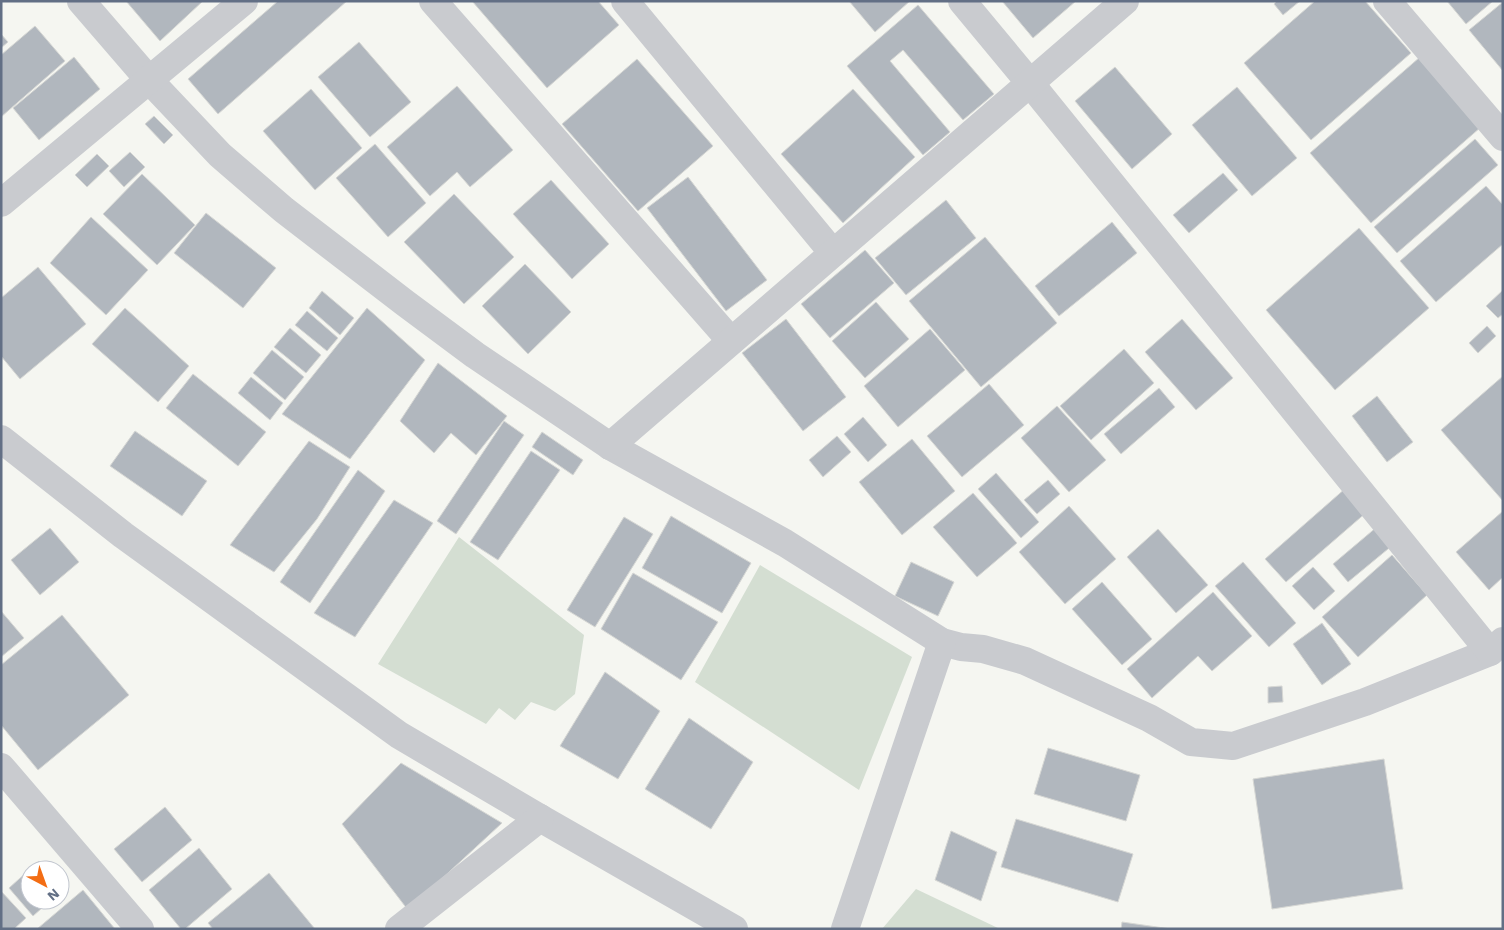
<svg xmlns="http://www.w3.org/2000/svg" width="1504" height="930" viewBox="0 0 1504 930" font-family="'Work Sans',sans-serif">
	<rect width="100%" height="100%" fill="#f5f6f1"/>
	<g fill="#d4ded2">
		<path d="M459,537L584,635L575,694L555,711L531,702L515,720L499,708L486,724L378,664Z"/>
		<path d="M760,565L912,657L859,790L695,682Z"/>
		<path d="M916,889L1000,929H882Z"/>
	</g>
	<g fill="#b1b7be" stroke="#d6d7d4">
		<path d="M126,1H203L160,41Z"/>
		<path d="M278,1H347L218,114L188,79Z"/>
		<path d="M472,1H598L619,25L547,88Z"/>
		<path d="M849,1H910L875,32Z"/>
		<path d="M1002,1H1076L1033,38Z"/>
		<path d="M1277,1H1300L1283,15L1274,4Z"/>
		<path d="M1315,1H1365L1411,53L1311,140L1244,63Z"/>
		<path d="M1447,1H1493L1466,24Z"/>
		<path d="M1503,2V71L1469,30Z"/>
		<path d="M918,5L994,94L963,120L903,50L890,61L950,132L923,155L847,66Z"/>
		<path d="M35,26L65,61L1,117V55Z"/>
		<path d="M1,34L8,42L1,48Z"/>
		<path d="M359,42L411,102L370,137L318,77Z"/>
		<path d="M74,57L100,89L39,140L13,108Z"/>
		<path d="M1420,57L1481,127L1371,223L1310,153Z"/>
		<path d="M637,59L713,146L638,211L562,124Z"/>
		<path d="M1115,67L1172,134L1132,169L1075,101Z"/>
		<path d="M457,86L513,150L470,187L457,172L430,196L387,147Z"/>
		<path d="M1237,87L1297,158L1252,196L1192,125Z"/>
		<path d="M311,89L362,148L315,190L263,131Z"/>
		<path d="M853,89L915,157L843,223L781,154Z"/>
		<path d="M154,116L173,135L164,144L145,124Z"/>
		<path d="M1475,139L1498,165L1397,253L1374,227Z"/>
		<path d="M375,144L426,203L388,237L336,178Z"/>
		<path d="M130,152L145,167L124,187L109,171Z"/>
		<path d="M97,154L109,166L87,187L75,175Z"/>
		<path d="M1223,173L1238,190L1189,233L1173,215Z"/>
		<path d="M142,174L195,225L157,265L103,214Z"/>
		<path d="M688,177L767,280L726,311L647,208Z"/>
		<path d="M551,180L609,244L572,279L513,214Z"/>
		<path d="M1486,186L1503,205V244L1436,302L1400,261Z"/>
		<path d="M454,194L514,257L464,304L404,242Z"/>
		<path d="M946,200L976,238L906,295L875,258Z"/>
		<path d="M206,213L276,268L243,308L174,253Z"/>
		<path d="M91,217L148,270L106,315L50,263Z"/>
		<path d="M1112,222L1137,253L1059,316L1035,286Z"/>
		<path d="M1359,228L1429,308L1335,390L1266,310Z"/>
		<path d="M985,237L1057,323L981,387L909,301Z"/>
		<path d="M865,250L894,283L830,338L801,304Z"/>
		<path d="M525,264L571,312L528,354L482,306Z"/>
		<path d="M38,267L86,324L20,379L1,356V298Z"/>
		<path d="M1503,290V314L1498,318L1486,306Z"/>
		<path d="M322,291L354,318L340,335L309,308Z"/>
		<path d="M876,302L909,339L865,378L832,341Z"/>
		<path d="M125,308L189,366L158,402L92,344Z"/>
		<path d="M367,308L425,360L350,459L282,414Z"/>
		<path d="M307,311L338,338L327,351L295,325Z"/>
		<path d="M786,319L846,397L803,431L742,353Z"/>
		<path d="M1182,319L1233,378L1196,410L1145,352Z"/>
		<path d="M1487,326L1496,336L1478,353L1469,343Z"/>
		<path d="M290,328L321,355L306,373L274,347Z"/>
		<path d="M930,329L965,370L898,427L864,386Z"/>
		<path d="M1124,349L1154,383L1091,440L1060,406Z"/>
		<path d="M272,350L304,377L285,400L253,373Z"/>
		<path d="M438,363L507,416L476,455L451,433L434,453L400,421Z"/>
		<path d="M193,374L266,432L238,466L166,408Z"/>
		<path d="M1503,376V501L1441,430Z"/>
		<path d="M251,377L283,403L270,420L238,393Z"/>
		<path d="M989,384L1024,425L962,477L927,436Z"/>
		<path d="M1159,388L1175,407L1121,454L1104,434Z"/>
		<path d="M1377,396L1413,442L1387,462L1352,416Z"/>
		<path d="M1057,406L1106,460L1069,492L1021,438Z"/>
		<path d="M863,417L887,445L868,462L844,434Z"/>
		<path d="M504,421L524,435L456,534L437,521Z"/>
		<path d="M135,431L207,481L182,516L110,466Z"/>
		<path d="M542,432L583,460L573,475L532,447Z"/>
		<path d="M837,436L851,452L823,477L809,460Z"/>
		<path d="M912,439L955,491L902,535L859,482Z"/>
		<path d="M309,441L350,467L317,519L274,572L230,545Z"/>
		<path d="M531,451L560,470L498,560L470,542Z"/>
		<path d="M358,470L385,491L310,603L280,582Z"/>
		<path d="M996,473L1039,522L1021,538L978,489Z"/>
		<path d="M1048,480L1060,494L1037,514L1024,500Z"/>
		<path d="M1347,487L1368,511L1286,582L1265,559Z"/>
		<path d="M973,493L1017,543L977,577L933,527Z"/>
		<path d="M394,500L433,523L355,637L314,613Z"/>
		<path d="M1069,506L1116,559L1065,604L1019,552Z"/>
		<path d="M1503,511V577L1489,590L1456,552Z"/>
		<path d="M671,516L751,563L722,613L642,568Z"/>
		<path d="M624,517L653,534L595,627L567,610Z"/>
		<path d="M1378,526L1394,544L1348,582L1333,564Z"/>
		<path d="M50,528L79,562L40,595L11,560Z"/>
		<path d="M1158,529L1208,585L1176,613L1127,557Z"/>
		<path d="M1392,555L1427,595L1358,657L1322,617Z"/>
		<path d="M911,562L954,582L938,616L895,596Z"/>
		<path d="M1243,562L1296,623L1269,647L1215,586Z"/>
		<path d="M1313,567L1335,591L1314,610L1292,586Z"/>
		<path d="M633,573L718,622L681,680L601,629Z"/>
		<path d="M1102,582L1152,639L1122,665L1072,609Z"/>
		<path d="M1213,592L1252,636L1212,671L1198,656L1152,698L1127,669Z"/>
		<path d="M1,611L24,638L1,657Z"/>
		<path d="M62,615L129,695L38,770L1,725V665Z"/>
		<path d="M1322,623L1351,664L1322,685L1293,644Z"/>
		<path d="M605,672L660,711L618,779L560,746Z"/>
		<path d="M1282,686L1283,702L1268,703V687Z"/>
		<path d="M689,718L753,762L711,829L645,789Z"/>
		<path d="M1048,748L1140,775L1126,821L1034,794Z"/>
		<path d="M1384,759L1403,889L1272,909L1253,779Z"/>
		<path d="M401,763L502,823L408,910L342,824Z"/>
		<path d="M165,807L192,840L142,882L114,849Z"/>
		<path d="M1016,819L1133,854L1118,902L1001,867Z"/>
		<path d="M951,831L997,852L981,901L935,880Z"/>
		<path d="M199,848L232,889L185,929H181L149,890Z"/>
		<path d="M39,861L48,870H30V900H51L33,916L9,888Z"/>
		<path d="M269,873L315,929H213L208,923Z"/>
		<path d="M83,890L115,929H37Z"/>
		<path d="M1,891L26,918L14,929H1Z"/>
		<path d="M1122,922L1171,929H1121Z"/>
	</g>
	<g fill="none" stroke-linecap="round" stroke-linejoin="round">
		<g stroke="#c9cbcf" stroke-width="28">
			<path d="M81,1L150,81L220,155L284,210L405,303L475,355L610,446L785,543L942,642L961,647L983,649L1025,661L1149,718L1191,742L1233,746L1365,702L1490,652L1503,641"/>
			<path d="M433,1L731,341"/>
			<path d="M625,1L833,253"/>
			<path d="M962,1L1030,83L1490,652"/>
			<path d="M1387,1L1503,137"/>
			<path d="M1,203L244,1"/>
			<path d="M1,439L123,535L399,735L540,818L734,929"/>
			<path d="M610,446L1125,1"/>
			<path d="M1,767L140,929"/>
			<path d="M399,929L540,818"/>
			<path d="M845,929L942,642"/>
		</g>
	</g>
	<rect width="1504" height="930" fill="none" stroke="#626f85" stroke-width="5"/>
	<g transform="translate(45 885) rotate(139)"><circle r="24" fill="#ffffff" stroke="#c0c5ce"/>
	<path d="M0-4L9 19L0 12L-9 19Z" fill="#f36d14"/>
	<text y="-8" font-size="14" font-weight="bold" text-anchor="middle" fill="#626f85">N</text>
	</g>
</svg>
